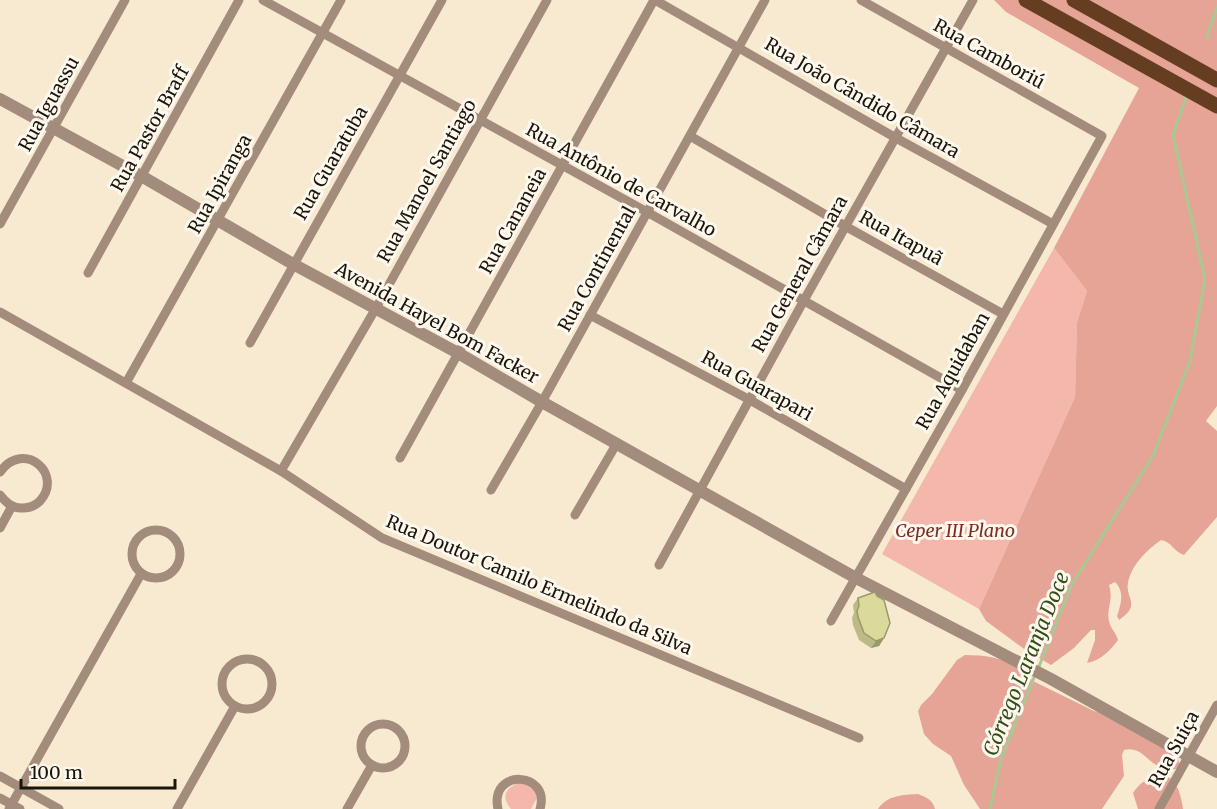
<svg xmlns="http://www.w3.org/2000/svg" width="1217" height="809" viewBox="0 0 1217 809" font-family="Merriweather,serif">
	<rect width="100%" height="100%" fill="#f8ead0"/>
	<g fill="#f3b7ab">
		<path d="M1054,248L1087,291L1077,322L1075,397L979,609L882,554Z"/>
		<path d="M521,782L534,788L537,798L531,809H511C500,796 506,787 521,782Z"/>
	</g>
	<g fill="#e6a497">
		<path d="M994,0H1217V406L1206,421L1217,431V517L1184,555C1174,552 1172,542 1161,540C1147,550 1132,564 1128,582C1125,599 1142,604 1119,620L1117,616C1121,604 1125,592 1115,582L1109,585C1114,601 1106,608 1109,621C1110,628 1116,632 1118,640C1111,650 1100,661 1087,663L1095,640V630H1091L1074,648L1051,665L1027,651L986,621L979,609L1075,397L1077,322L1087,291L1054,248L1139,88L1006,12Z"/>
		<path d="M965,655C991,655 1016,660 1033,681L1094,711L1111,715L1176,751L1180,766L1176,769C1149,773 1146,744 1124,750L1122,755L1124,776L1102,809H980L964,785L951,756L933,744L924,734L918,711L921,705L932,694L957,660Z"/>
		<path d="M1161,775C1177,776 1181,796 1183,809H1138L1133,793C1141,781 1147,779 1161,775Z"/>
		<path d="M918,794C926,797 933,800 935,809H878C887,795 903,795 918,794Z"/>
	</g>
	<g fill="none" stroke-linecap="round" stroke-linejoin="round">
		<g stroke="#a9c993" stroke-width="3">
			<path d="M1207,37L1217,7"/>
			<path d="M1038,669L1072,584L1153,456L1190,361L1205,279L1173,135L1186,97"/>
			<path d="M990,809L1001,759L1035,675"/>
		</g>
		<g stroke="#a38c7c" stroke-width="9">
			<path d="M263,0L647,212L962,390"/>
			<path d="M655,0L896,138L1053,224"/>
			<path d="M690,136L845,226L1003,314"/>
			<path d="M0,224L125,0"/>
			<path d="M88,273L239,0"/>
			<path d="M0,312L281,471L382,538L859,738"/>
			<path d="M590,315L750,400L906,489"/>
			<path d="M250,343L442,0"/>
			<path d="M126,383L341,0"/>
			<path d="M400,458L654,0"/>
			<path d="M281,471L376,308L547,0"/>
			<path d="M0,472C24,439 64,474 40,501C36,505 30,508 23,508C13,509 6,503 0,495"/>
			<path d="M491,490L542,402L765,0"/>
			<path d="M575,515L617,443"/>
			<path d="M0,528L12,506"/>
			<circle cx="156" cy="554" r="24"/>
			<path d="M659,565L803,302L973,0"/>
			<path d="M831,621L962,390L1102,136L861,0"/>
			<circle cx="247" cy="684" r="25"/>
			<circle cx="383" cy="746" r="22"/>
			<path d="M0,776L59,809"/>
			<path d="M0,798L20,809"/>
			<path d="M9,809L141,574"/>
			<path d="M177,809L235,706"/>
			<path d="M347,809L372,765"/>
			<path d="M498,809C489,768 551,771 540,809"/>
			<path d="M1159,809L1217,705"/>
		</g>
		<path stroke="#a38c7c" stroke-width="12" d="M0,99L143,177L293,264L458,353L542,402L856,578L1051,679L1217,772"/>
		<g stroke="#653e21" stroke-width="15">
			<path d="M1026,0L1217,106"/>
			<path d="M1074,0L1217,80"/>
		</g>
	</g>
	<path fill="#bcbb85" d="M858,598L884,638L879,646L871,648L859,640L853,625L852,618L854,613L853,605Z"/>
	<path fill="#99996c" d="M884,638L879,646L871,648L876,641Z"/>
	<path fill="#dbda9b" stroke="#99996c" stroke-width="1.5" d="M875,592L877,596L884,600L890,623L884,638L876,641L864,633L858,617L857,611L859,606L858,598Z"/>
	<g text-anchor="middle" stroke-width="6" stroke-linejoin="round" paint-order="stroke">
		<g font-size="18" fill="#19150c" stroke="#fef8ee">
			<text transform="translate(989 54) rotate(29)" y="6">Rua Camboriú</text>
			<text transform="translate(862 98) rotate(30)" y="6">Rua João Cândido Câmara</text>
			<text transform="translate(49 104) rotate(-61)" y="6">Rua Iguassu</text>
			<text transform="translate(150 129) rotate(-61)" y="6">Rua Pastor Braff</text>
			<text transform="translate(331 163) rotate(-60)" y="6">Rua Guaratuba</text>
			<text transform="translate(621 180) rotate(29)" y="6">Rua Antônio de Carvalho</text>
			<text transform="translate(427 181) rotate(-61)" y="6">Rua Manoel Santiago</text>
			<text transform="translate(220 184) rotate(-61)" y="6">Rua Ipiranga</text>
			<text transform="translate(513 221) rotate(-61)" y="6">Rua Cananeia</text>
			<text transform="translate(901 238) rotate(29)" y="6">Rua Itapuã</text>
			<text transform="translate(597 269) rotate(-61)" y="6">Rua Continental</text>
			<text transform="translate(800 274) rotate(-61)" y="6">Rua General Câmara</text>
			<text transform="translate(437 323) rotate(29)" y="6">Avenida Hayel Bom Facker</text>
			<text transform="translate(953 371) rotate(-61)" y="6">Rua Aquidaban</text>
			<text transform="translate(757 386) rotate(29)" y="6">Rua Guarapari</text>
			<text transform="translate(539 585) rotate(23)" y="6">Rua Doutor Camilo Ermelindo da Silva</text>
			<text transform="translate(1174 749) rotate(-61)" y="6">Rua Suiça</text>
		</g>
		<g font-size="18" font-style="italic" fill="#7c2e22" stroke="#fef8ee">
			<text x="955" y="537">Ceper III Plano</text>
		</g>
		<g font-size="20" font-style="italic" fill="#314e16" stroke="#fef8ee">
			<text transform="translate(1026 664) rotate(-68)" y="7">Córrego Laranja Doce</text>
		</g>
	</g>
	<path d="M21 779v9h154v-9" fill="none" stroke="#19150c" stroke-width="3"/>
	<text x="30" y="779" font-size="18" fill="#19150c" stroke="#fef8ee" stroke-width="4.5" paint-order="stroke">100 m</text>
</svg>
